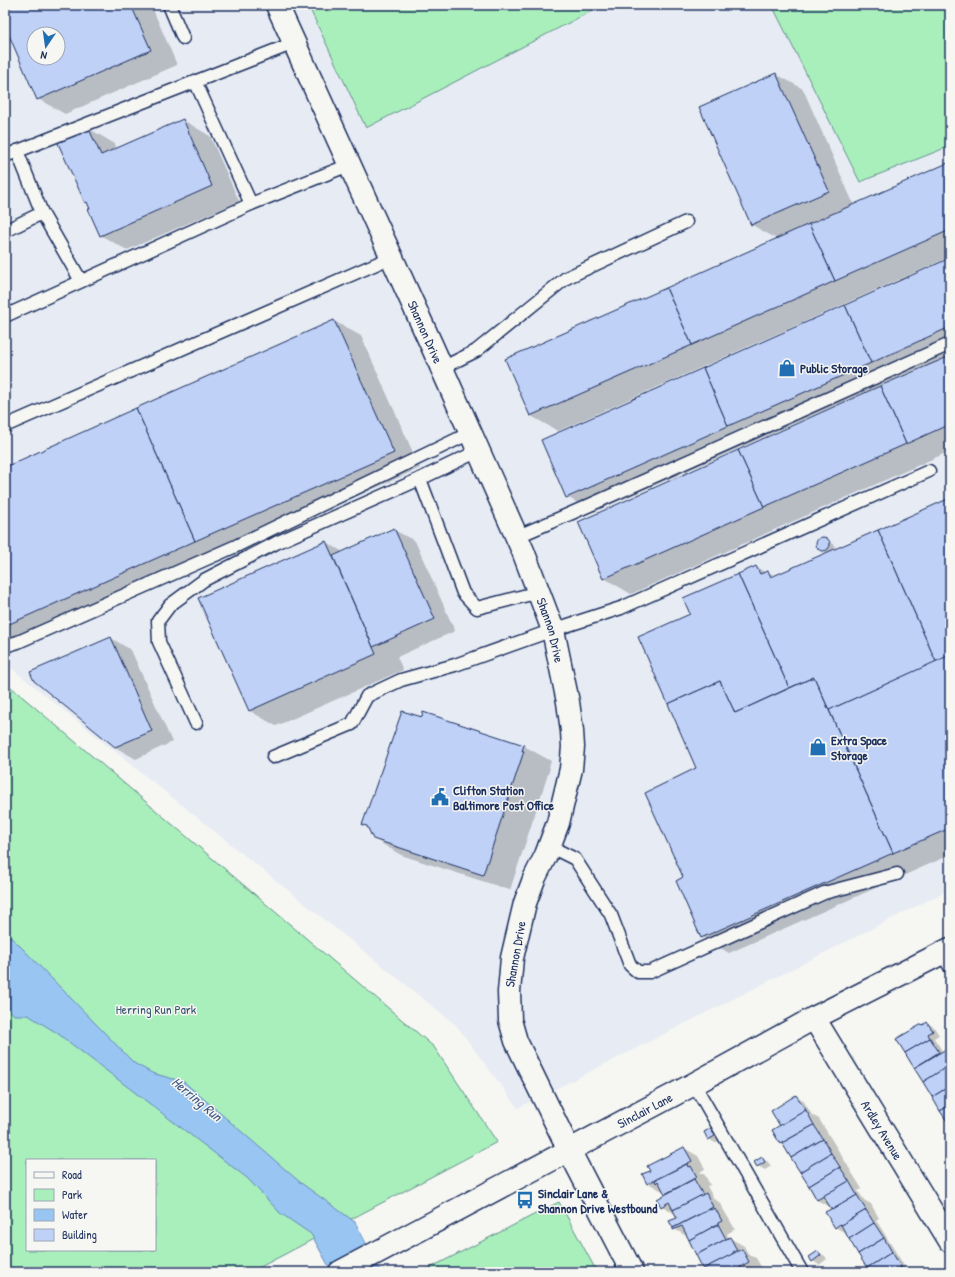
<svg xmlns="http://www.w3.org/2000/svg" width="955" height="1277" viewBox="0 0 955 1277" font-family="'Patrick Hand',sans-serif">
	<rect width="100%" height="100%" fill="#f6f6f2"/>
	<filter id="ink" filterUnits="userSpaceOnUse"><feTurbulence type="fractalNoise" baseFrequency=".025" numOctaves="2"/><feDisplacementMap in="SourceGraphic" scale="8" xChannelSelector="R" yChannelSelector="G"/><feConvolveMatrix kernelMatrix="1 2 1 2 8 2 1 2 1" color-interpolation-filters="sRGB"/></filter>
	<g filter="url(#ink)">
		<path fill="#e6ebf4" fill-rule="evenodd" d="M5,5H308L366,128L603,5H772L860,182L950,146V889L518,1108L456,1025L5,663ZM34,34H58V58H34Z"/>
		<g fill="#a9efbb" stroke="#628f8c" fill-rule="evenodd">
			<path d="M308,5H603L366,128Z"/>
			<path d="M772,5H950V146L860,182Z"/>
			<path d="M5,682L434,1047L497,1142L251,1272H5ZM27,1160H155V1250H27Z"/>
			<path d="M559,1202L597,1272H422Z"/>
		</g>
		<path fill="#98c5f2" stroke="#6689b7" d="M5,932L21,947L134,1063L152,1073L184,1082L301,1183L355,1222L381,1272H332L311,1234L280,1213L247,1178L57,1033L28,1015H14L5,1005Z"/>
		<g fill="#0003" fill-rule="evenodd">
			<path d="M5,5H151L177,65L65,114L38,99L5,23ZM34,34H58V58H34Z"/>
			<path d="M776,74L803,89L854,205L950,163V257L558,431L531,416L506,360L777,239L752,225L700,108Z"/>
			<path d="M183,120L210,136L239,201L127,250L100,235L89,205L86,202L88,128L115,144L117,149Z"/>
			<path d="M950,260V451L631,594L604,578L923,369L922,367L594,512L567,497Z"/>
			<path d="M334,321L361,336L420,468L24,645L5,634V468Z"/>
			<path d="M950,499V855L729,953L702,937L685,878L697,769L691,615L756,567L766,573L768,572L776,576L828,553L818,548L817,543L818,541L823,538L835,545L836,550Z"/>
			<path d="M394,530L415,541L455,631L397,657L403,670L276,726L250,711L326,542L343,552Z"/>
			<path d="M111,638L131,650L172,742L136,759L115,747Z"/>
			<path d="M424,713L524,746L551,761L549,767L550,768L510,890L401,855L374,839L368,828L363,824L422,719Z"/>
			<path d="M927,1023L934,1027L939,1035L934,1038L943,1052L948,1049L950,1050V1125L898,1039Z"/>
			<path d="M796,1096L803,1100L812,1115L819,1119L862,1189L858,1191L864,1200L871,1204L879,1218L876,1220L908,1272H871L847,1234L835,1227L834,1212L831,1208L817,1200L785,1146L781,1144L773,1131L781,1126Z"/>
			<path d="M711,1129L717,1133L721,1140L715,1143L709,1139Z"/>
			<path d="M684,1148L698,1156L705,1169L700,1172L705,1175L710,1185L707,1186L714,1199L719,1202L735,1229L727,1234L729,1238H730L744,1246L748,1254L756,1258L763,1270L759,1272H706L688,1237L674,1229L670,1221L679,1218L675,1214L662,1206L667,1195L664,1190L662,1191L648,1183L651,1171L649,1166Z"/>
			<path d="M762,1158L768,1162L771,1166L765,1170L758,1166Z"/>
			<path d="M818,1252L825,1256L827,1259L819,1265L813,1261Z"/>
		</g>
		<g fill="#bfd1f7" stroke="#1b2f5e" fill-rule="evenodd">
			<path d="M5,5H131L151,50L37,100L5,26ZM34,34H58V58H34Z"/>
			<path d="M776,73L829,191L751,225L699,107Z"/>
			<path d="M183,119L212,186L100,236L88,209H90L87,202L85,203L57,141L88,127L101,155Z"/>
			<path d="M950,162V230L835,281L809,224Z"/>
			<path d="M809,224L835,281L692,345L666,288Z"/>
			<path d="M950,258V327L871,363L845,305Z"/>
			<path d="M666,288L692,345L530,416L505,359Z"/>
			<path d="M845,305L871,363L728,426L703,368Z"/>
			<path d="M334,320L394,453L195,541L136,408Z"/>
			<path d="M950,356V424L906,444L880,386Z"/>
			<path d="M703,368L728,426L566,498L541,440Z"/>
			<path d="M880,386L906,444L764,507L738,450Z"/>
			<path d="M136,408L195,541L5,626V467Z"/>
			<path d="M738,450L764,507L603,579L578,522Z"/>
			<path d="M950,498V655L936,662L878,530Z"/>
			<path d="M394,528L435,619L373,647L333,556Z"/>
			<path d="M878,530L936,662L829,710L814,677L789,688L738,574L756,566L760,574L768,571L771,577Z"/>
			<circle cx="823" cy="544" r="7"/>
			<path d="M326,541L376,654L249,711L198,598Z"/>
			<path d="M738,574L789,688L735,713L720,681L668,704L638,637L690,614L683,598Z"/>
			<path d="M111,637L152,731L115,747L34,681L30,672Z"/>
			<path d="M950,655V828L893,853L829,710Z"/>
			<path d="M814,677L893,853L701,938L676,881L683,877L645,793L696,768L668,704L720,681L735,713Z"/>
			<path d="M402,711L422,717L423,712L524,745L522,751H524L483,875L373,839L367,826L362,825Z"/>
			<path d="M927,1022L933,1031L928,1034L930,1038L905,1053L896,1039L922,1024L923,1025Z"/>
			<path d="M930,1038L939,1052L914,1068L905,1053Z"/>
			<path d="M948,1048L950,1052V1065L923,1082L914,1068Z"/>
			<path d="M948,1066V1068L950,1067V1086L932,1097L923,1082Z"/>
			<path d="M950,1086V1105L940,1111L932,1097Z"/>
			<path d="M796,1095L806,1110L780,1126L771,1111Z"/>
			<path d="M950,1105V1123L949,1124L940,1111Z"/>
			<path d="M806,1110L814,1125L780,1144L772,1130Z"/>
			<path d="M814,1125L823,1139L791,1158L782,1143Z"/>
			<path d="M711,1128L715,1136L708,1140L704,1132Z"/>
			<path d="M823,1139L831,1153L800,1172L791,1158Z"/>
			<path d="M684,1147L692,1161L647,1184L642,1174L650,1171L647,1166Z"/>
			<path d="M831,1153L840,1167L809,1186L800,1172Z"/>
			<path d="M762,1157L765,1162L757,1167L754,1162Z"/>
			<path d="M687,1164L688,1167L691,1166L697,1177L665,1194L658,1181L656,1183L655,1180Z"/>
			<path d="M840,1167L849,1181L817,1200L809,1186Z"/>
			<path d="M694,1179L703,1195L673,1210L669,1202L661,1207L657,1199Z"/>
			<path d="M849,1181L857,1195L832,1210L823,1196Z"/>
			<path d="M706,1193L713,1207L673,1228L669,1221L677,1218L673,1210Z"/>
			<path d="M857,1195L866,1210L841,1225L840,1224L835,1228L825,1212L831,1209L832,1210Z"/>
			<path d="M715,1208L722,1221L718,1223V1224L689,1240L682,1226L673,1230V1228L710,1209V1210Z"/>
			<path d="M866,1210L874,1223L849,1239L841,1225Z"/>
			<path d="M874,1223L884,1238L858,1254L849,1239Z"/>
			<path d="M718,1224L726,1239L696,1255L689,1240Z"/>
			<path d="M730,1237L737,1250L733,1252V1254L703,1269L696,1255Z"/>
			<path d="M884,1238L892,1252L867,1268L858,1254Z"/>
			<path d="M742,1249L749,1262L740,1267L741,1268L733,1272H705L703,1269Z"/>
			<path d="M818,1251L821,1255L812,1262L809,1257Z"/>
			<path d="M892,1252L901,1267L892,1272H869L867,1268Z"/>
			<path d="M901,1267L904,1272H892Z"/>
		</g>
		<g fill="none" stroke-linecap="round" stroke-linejoin="round">
			<g stroke="#1b2f5e" stroke-width="15">
				<g id="lane">
					<path d="M169,5L183,38"/>
					<path d="M195,81L251,204"/>
					<path d="M17,151L42,213"/>
					<path d="M5,156L294,43"/>
					<path d="M5,231L42,213L81,281"/>
					<path d="M5,316L251,204L349,165"/>
					<path d="M442,368L476,351L566,278L686,222"/>
					<path d="M5,426L392,257"/>
					<path d="M478,451L420,479L463,593L477,608L539,592"/>
					<path d="M516,537L572,513L950,344"/>
					<path d="M5,646L18,642L236,546L470,433"/>
					<path d="M196,723L159,642L158,621L170,605L204,580L276,543L420,479"/>
					<path d="M273,757L352,724L367,696L401,680L455,665L553,630L621,608L929,471"/>
					<path d="M549,846L575,859L611,915L630,965L638,972H650L824,893L897,874"/>
					<path d="M942,953L950,967"/>
					<path d="M694,1084L802,1272"/>
				</g>
			</g>
			<g stroke="#1b2f5e" stroke-width="25">
				<g id="street">
					<path id="s1" d="M277,5L432,346L523,551L553,630L568,702L572,731L573,747L571,769L558,823L546,855L534,879L525,903L512,958L509,992L510,1020L516,1041L569,1150L632,1272"/>
					<path id="s2" d="M814,1018L950,1241"/>
				</g>
			</g>
			<g stroke="#1b2f5e" stroke-width="25">
				<g id="secondary">
					<path id="s3" d="M340,1272L694,1084L814,1018L950,949"/>
				</g>
			</g>
			<use href="#lane" stroke="#f6f6f2" stroke-width="12"/>
			<use href="#street" stroke="#f6f6f2" stroke-width="22"/>
			<use href="#secondary" stroke="#f6f6f2" stroke-width="22"/>
		</g>
	</g>
	<defs>
		<g id="shop-bare" transform="scale(1.38)"><path d="M-5-2.5h2.3a2.7 3.5 0 0 1 5.4 0H5L5.5 6h-11ZM-1.5-2.5h3a1.5 2.3 0 0 0-3 0Z" fill="#1f6fb2" stroke="#f6f6f2" stroke-width="2.5" paint-order="stroke"/></g>
		<g id="civic-bare" transform="scale(1.38)"><path d="M-.6-6.5H3V-4.5H.6V-3L4-1V1h2V6H-6V1h2V-1L-.6-3ZM-1.2 2.5V6h2.4V2.5Z" fill="#1f6fb2" stroke="#f6f6f2" stroke-width="2.5" paint-order="stroke"/></g>
		<g id="bus-bare" transform="scale(1.38)"><path d="M-5-6H5V4H4V6H2V4H-2V6H-4V4H-5ZM-3.5-4V0h7V-4ZM-3.5 1.2v1.5H-2V1.2ZM2 1.2v1.5H3.5V1.2Z" fill="#1f6fb2" stroke="#f6f6f2" stroke-width="2.5" paint-order="stroke"/></g>
	</defs>
	<g fill-rule="evenodd">
		<use href="#shop-bare" x="787" y="368"/>
		<use href="#shop-bare" x="818" y="747"/>
		<use href="#civic-bare" x="440" y="797"/>
		<use href="#bus-bare" x="525" y="1200"/>
	</g>
	<g text-anchor="middle" stroke-width="3" stroke-linejoin="round" paint-order="stroke">
		<g font-size="13" fill="#1b2f5e" stroke="#f6f6f2">
			<text dy="5" stroke="none"><textPath href="#s1" startOffset="359">Shannon Drive</textPath></text>
			<text dy="5" stroke="none"><textPath href="#s1" startOffset="683">Shannon Drive</textPath></text>
			<text transform="translate(515 954) rotate(-80)" y="5">Shannon Drive</text>
			<text dy="5" stroke="none"><textPath href="#s3" startOffset="345">Sinclair Lane</textPath></text>
			<text dy="5" stroke="none"><textPath href="#s2" startOffset="131">Ardley Avenue</textPath></text>
		</g>
		<g font-size="13" font-weight="bold" fill="#1b2f5e" stroke="#f6f6f2" text-anchor="start">
			<text x="800" y="373">Public Storage</text>
			<text x="831" y="745">Extra Space<tspan x="831" dy="15">Storage</tspan></text>
			<text x="453" y="795">Clifton Station<tspan x="453" dy="15">Baltimore Post Office</tspan></text>
			<text x="538" y="1198">Sinclair Lane &amp;<tspan x="538" dy="15">Shannon Drive Westbound</tspan></text>
		</g>
		<g font-size="13" fill="#375571" stroke="#f6f6f2">
			<text x="156" y="1014">Herring Run Park</text>
		</g>
		<g font-size="14" font-style="italic" fill="#3a5483" stroke="#f6f6f2">
			<text transform="translate(197 1099) rotate(40)" y="5">Herring Run</text>
		</g>
	</g>
	<rect width="955" height="1277" fill="none" stroke="#f6f6f2" stroke-width="20"/>
	<rect x="10" y="10" width="935" height="1257" fill="none" stroke="#1b2f5e" stroke-width="1.5" filter="url(#ink)"/>
	<rect x="26" y="1159" width="130" height="92" fill="#f6f6f2" stroke="#9ea6b7"/>
	<rect x="34" y="1172" width="20" height="6" fill="#f6f6f2" stroke="#9ea6b7"/>
	<text x="62" y="1179" font-size="12" fill="#1b2f5e">Road</text>
	<rect x="34" y="1189" width="20" height="12" fill="#a9efbb" stroke="#9ea6b7"/>
	<text x="62" y="1199" font-size="12" fill="#1b2f5e">Park</text>
	<rect x="34" y="1209" width="20" height="12" fill="#98c5f2" stroke="#9ea6b7"/>
	<text x="62" y="1219" font-size="12" fill="#1b2f5e">Water</text>
	<rect x="34" y="1229" width="20" height="12" fill="#bfd1f7" stroke="#9ea6b7"/>
	<text x="62" y="1239" font-size="12" fill="#1b2f5e">Building</text>
	<g transform="translate(46 46) rotate(193)"><circle r="19" fill="#f6f6f2" stroke="#9ea6b7"/>
	<path d="M0-3L7 15L0 10L-7 15Z" fill="#1f6fb2"/>
	<text y="-6" font-size="11" font-weight="bold" text-anchor="middle" fill="#1b2f5e">N</text>
	</g>
</svg>
